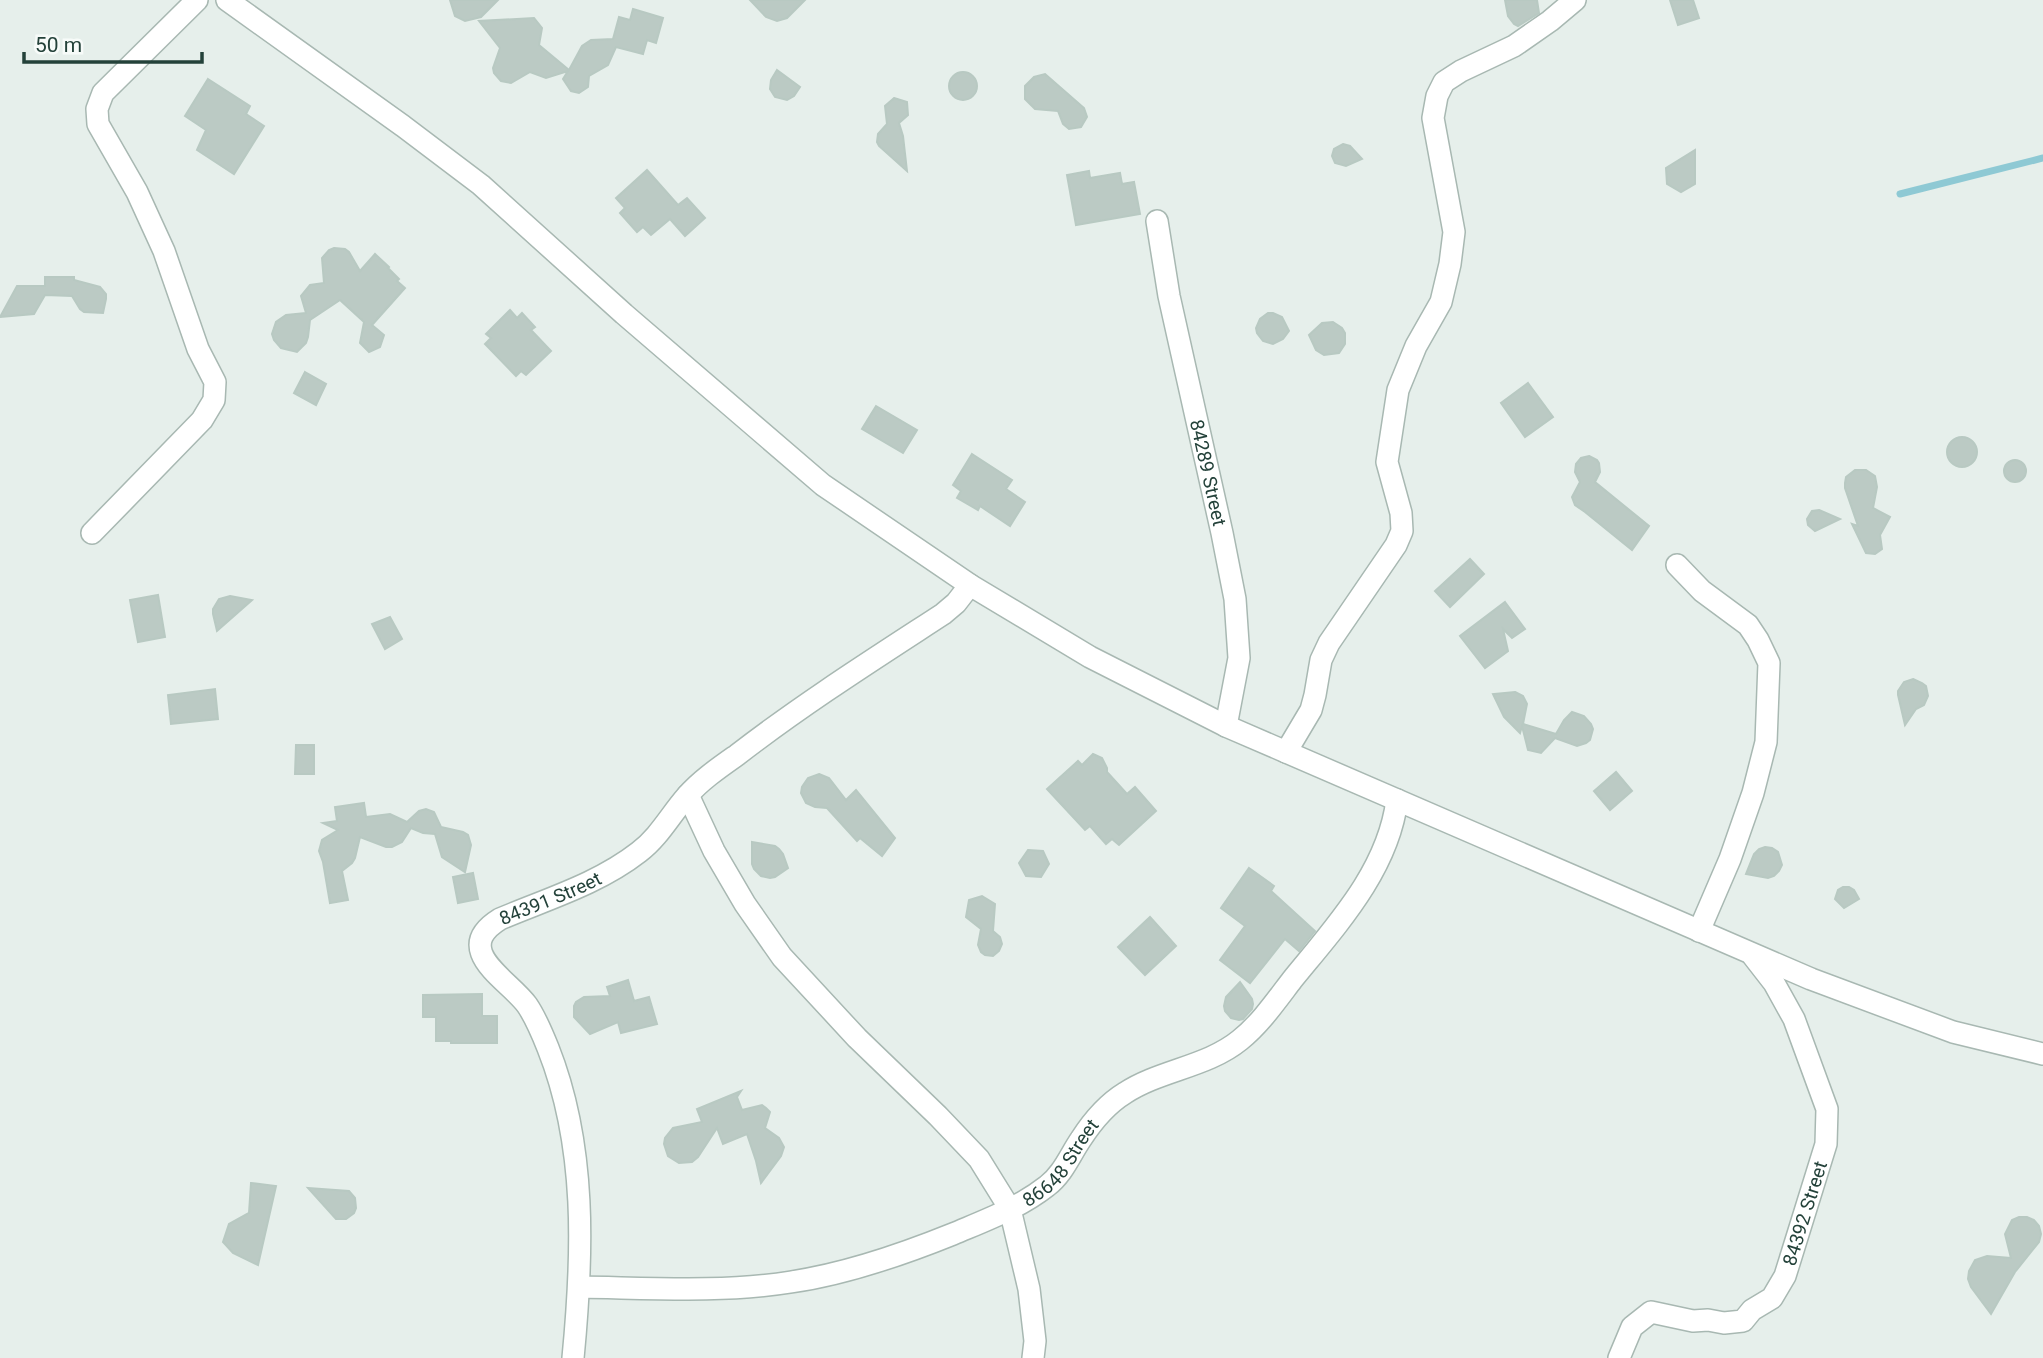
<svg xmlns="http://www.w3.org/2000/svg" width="2043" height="1358" viewBox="0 0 2043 1358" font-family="Roboto,sans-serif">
	<rect width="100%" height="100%" fill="#e6efeb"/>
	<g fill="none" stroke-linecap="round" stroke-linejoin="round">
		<path stroke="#8ec9d4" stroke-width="7" d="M1900,194L2043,158"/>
	</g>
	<g fill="#bbcac4" stroke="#b8c9c2" stroke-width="2">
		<path d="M450,0H498L481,17L465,21L455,16Z"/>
		<path d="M750,0H805L787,18L777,21L766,17Z"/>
		<path d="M1505,0H1537L1539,13L1518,26L1514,24L1508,16Z"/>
		<path d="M1670,0H1693L1699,18L1678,25Z"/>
		<path d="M633,9L663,18L656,43L647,40L643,54L616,47L608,65L589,76L588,87L579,93L571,91L563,79L568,71L546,78L530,72L511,83L501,81L494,73L493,68L500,48L479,21L534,18L542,28L539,45L569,70L582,46L591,40L613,39L619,17L630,20Z"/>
		<path d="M777,70L800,87L794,96L787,100L775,97L770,89L771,80Z"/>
		<circle cx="963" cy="86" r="14"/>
		<path d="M1045,74L1084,108L1087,117L1081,127L1069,129L1063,124L1058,111L1035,109L1025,99V86L1034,77Z"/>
		<path d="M208,79L250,106L246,114L264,126L234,174L197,150L206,130L185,116Z"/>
		<path d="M894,98L907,102L908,115L899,123L903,136L907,171L879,146L877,142L878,134L887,124L885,106Z"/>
		<path d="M1343,144L1350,146L1362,159L1346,166L1335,163L1332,156L1334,149Z"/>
		<path d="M1695,150V184L1681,192L1667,184L1666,168Z"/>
		<path d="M647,170L678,205L687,198L705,218L685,236L670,219L651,235L643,227L637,232L620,213L625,208L616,198Z"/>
		<path d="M1089,171L1090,178L1120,173L1122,184L1134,182L1140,214L1076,225L1067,175Z"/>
		<path d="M334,248L345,249L349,252L360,271L375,254L389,267L388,268L399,279L397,281L405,288L372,325L384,335L380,347L369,352L360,343L364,322L340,300L310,320L308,337L306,343L297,352L281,348L274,340L272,334L276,322L286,315L306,313L301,296L310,285L324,283L322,258L329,250Z"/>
		<path d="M45,277H74V280L100,287L106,294V299L103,313L84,312L80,309L72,296L45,295L34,314L0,317L17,286H45Z"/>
		<path d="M510,310L517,318L522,313L535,327L531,330L551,351L526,375L521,371L516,376L485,344L491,338L486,334Z"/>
		<path d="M1268,313H1273L1282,317L1289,331L1283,339L1273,344L1263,341L1257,333L1256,328L1260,319Z"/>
		<path d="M1333,322L1342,328L1345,333V344L1339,353L1324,355L1316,350L1309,335L1322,323Z"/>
		<path d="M305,372L326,384L316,405L294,393Z"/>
		<path d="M1528,383L1553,417L1525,437L1501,403Z"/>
		<path d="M876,406L917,430L903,453L862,429Z"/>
		<circle cx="1962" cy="452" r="15"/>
		<path d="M972,454L1012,480L1006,489L1025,502L1010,526L980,506L978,510L957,498L961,491L953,485Z"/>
		<path d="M1589,456L1597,460L1599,463L1600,472L1595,482L1649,526L1632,550L1585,512L1575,505L1572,497L1580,482L1575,472L1576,464L1581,458Z"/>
		<circle cx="2015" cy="471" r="11"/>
		<path d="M1855,470H1866L1875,476L1877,487L1873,508L1890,517L1880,535L1882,549L1875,554L1866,553L1852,524L1858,526L1845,488V483L1846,477Z"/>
		<path d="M1819,510L1840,519L1815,531L1808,525L1807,519L1812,511Z"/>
		<path d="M1470,559L1484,574L1450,607L1435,591Z"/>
		<path d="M158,595L165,637L138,642L130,600Z"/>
		<path d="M230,596L252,600L217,631L213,614V609L219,599Z"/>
		<path d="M1505,602L1525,629L1512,638L1503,629L1508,651L1485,668L1460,636Z"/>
		<path d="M390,617L402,639L385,649L372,624Z"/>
		<path d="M1913,679L1922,683L1926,686L1928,696L1924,705L1916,709L1905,725L1898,695V691L1904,682Z"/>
		<path d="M215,689L218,719L171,724L168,695Z"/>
		<path d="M1515,692L1523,696L1527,704L1523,724L1556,734L1564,720L1572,712L1584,716L1591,724L1593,729L1590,740L1586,743L1577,746L1555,738L1541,753L1528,750L1522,726L1520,733L1504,717L1493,694Z"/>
		<path d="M296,745H314V774H295Z"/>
		<path d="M1093,754L1102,758L1107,768V772L1127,794L1135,787L1156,811L1119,845L1112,839L1106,844L1090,826L1085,830L1047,789L1078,761L1082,765Z"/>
		<path d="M1616,772L1632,791L1610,810L1594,791Z"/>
		<path d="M819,774L829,778L846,800L856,790L895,838L882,856L860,838L857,841L827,808L815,807L806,803L801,793L802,787L808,778Z"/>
		<path d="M364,803L366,817L390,814L407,822L419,811L426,809L434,812L441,827L463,832L468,835L471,845L465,872L442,857L435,834L423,833L411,828L402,842L392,847H386L360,837L355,858L352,863L342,871L348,900L330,903L323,862L319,851L322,840L338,830L323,823L337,821L335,807Z"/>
		<path d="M752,842L775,846L779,849L783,854L788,868L775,877L770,878L761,876L754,869L752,864Z"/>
		<path d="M1765,847L1772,848L1778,852L1782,865L1779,871L1774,876L1768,878L1746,874L1754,854L1759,849Z"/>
		<path d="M1028,850L1043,851L1049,864L1041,877L1026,876L1019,863Z"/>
		<path d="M1249,868L1274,886L1271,891L1315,931L1299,951L1285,939L1250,983L1220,960L1245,926L1221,908Z"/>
		<path d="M473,873L478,899L458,903L453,877Z"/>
		<path d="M1843,887H1849L1854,890L1859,899L1844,908L1835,899L1838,890Z"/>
		<path d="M982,896L995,904L993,931L1000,937L1002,944L999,951L993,956L985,955L981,952L978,945L981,929L966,917L969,900Z"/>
		<path d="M1150,917L1176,946L1145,975L1118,947Z"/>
		<path d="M628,980L634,1001L649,997L657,1024L621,1033L618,1022L590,1034L574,1017V1006L576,1002L584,997L610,996L607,987Z"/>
		<path d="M1240,982L1252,999L1253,1004L1252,1009L1243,1019L1239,1020L1231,1018L1225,1011L1224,1006L1226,997Z"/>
		<path d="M482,994V1016H497V1043H451V1041H436V1017H423V995Z"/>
		<path d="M741,1091L737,1097L742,1110L762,1105L766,1108L770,1112L765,1128L779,1138L784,1147L781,1156L761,1183L756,1161L747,1134L723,1144L717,1128L698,1157L692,1162L679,1163L668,1156L664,1144L665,1138L673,1128L702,1122L697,1109Z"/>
		<path d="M251,1183L276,1186L258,1265L233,1253L223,1242L229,1224L249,1213Z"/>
		<path d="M308,1188L349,1191L355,1198L356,1208L354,1213L346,1219H336Z"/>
		<path d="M2019,1217H2027L2034,1220L2039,1226L2041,1234L2039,1242L2015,1272L1991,1314L1971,1287L1968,1279L1969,1271L1975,1260L1987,1256L2011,1258L2005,1234L2012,1220Z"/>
	</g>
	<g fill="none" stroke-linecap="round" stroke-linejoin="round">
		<g stroke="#a8b8b2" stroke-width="24">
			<g id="minor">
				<path d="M227,0L403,126L481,185L624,314L823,485L970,585L1090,657L1226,726L1811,979L1953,1032L2043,1054"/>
				<path id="s1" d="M1157,221L1169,296L1222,533L1235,599L1239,658L1226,726"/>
				<path d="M92,533L202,420L214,400L215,382L198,349L164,251L137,192L98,124L97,109L103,93L197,0"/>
				<path d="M1677,565L1702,591L1748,625L1758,640L1769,663L1766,742L1753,793L1730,859L1699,931"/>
				<path d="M1286,752L1311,710L1315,695L1321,660L1329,643L1396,545L1402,531L1401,513L1387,462L1398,390L1416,346L1441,302L1450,264L1454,232L1433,118L1437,96L1444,82L1461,71L1514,46L1550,21L1575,0"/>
				<path d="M688,795L714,851L745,904L782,957L857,1038L938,1116L979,1159L1010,1209L1029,1289L1035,1341L1033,1358"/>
				<path id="s2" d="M579,1287C649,1288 722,1293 791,1282C846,1274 901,1255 953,1234C986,1220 1019,1208 1047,1186C1063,1174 1070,1155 1081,1139C1092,1122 1107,1104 1125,1093C1160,1070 1207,1067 1240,1040C1260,1024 1276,1001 1292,980C1335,927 1388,871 1397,800"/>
				<path id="s3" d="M573,1358C583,1255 587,1146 548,1048C542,1033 536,1018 527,1005C508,979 450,950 500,919C547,899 598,884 639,852C659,837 671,814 687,796C701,780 720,767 737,755C803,704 874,659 943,614L956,603L970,585"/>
				<path id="s4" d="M1619,1358L1632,1327L1651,1312L1693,1321L1708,1320L1724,1323L1743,1321L1752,1310L1772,1298L1785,1276L1826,1144L1827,1109L1794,1019L1774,983L1753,956"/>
			</g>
		</g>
		<use href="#minor" stroke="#fff" stroke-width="21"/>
	</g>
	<g text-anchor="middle" stroke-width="5" stroke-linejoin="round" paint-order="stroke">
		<g font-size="19" fill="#24423a" stroke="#f7fbf9">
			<text dy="7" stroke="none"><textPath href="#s1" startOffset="257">84289 Street</textPath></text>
			<text dy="7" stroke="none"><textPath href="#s3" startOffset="528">84391 Street</textPath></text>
			<text dy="7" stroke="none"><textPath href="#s2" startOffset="514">86648 Street</textPath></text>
			<text dy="7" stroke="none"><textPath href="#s4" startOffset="280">84392 Street</textPath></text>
		</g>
	</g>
	<path d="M24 52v10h178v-10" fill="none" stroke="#24423a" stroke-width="3.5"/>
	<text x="35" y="52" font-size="21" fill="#24423a" stroke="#f7fbf9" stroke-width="5" paint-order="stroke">50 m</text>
</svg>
